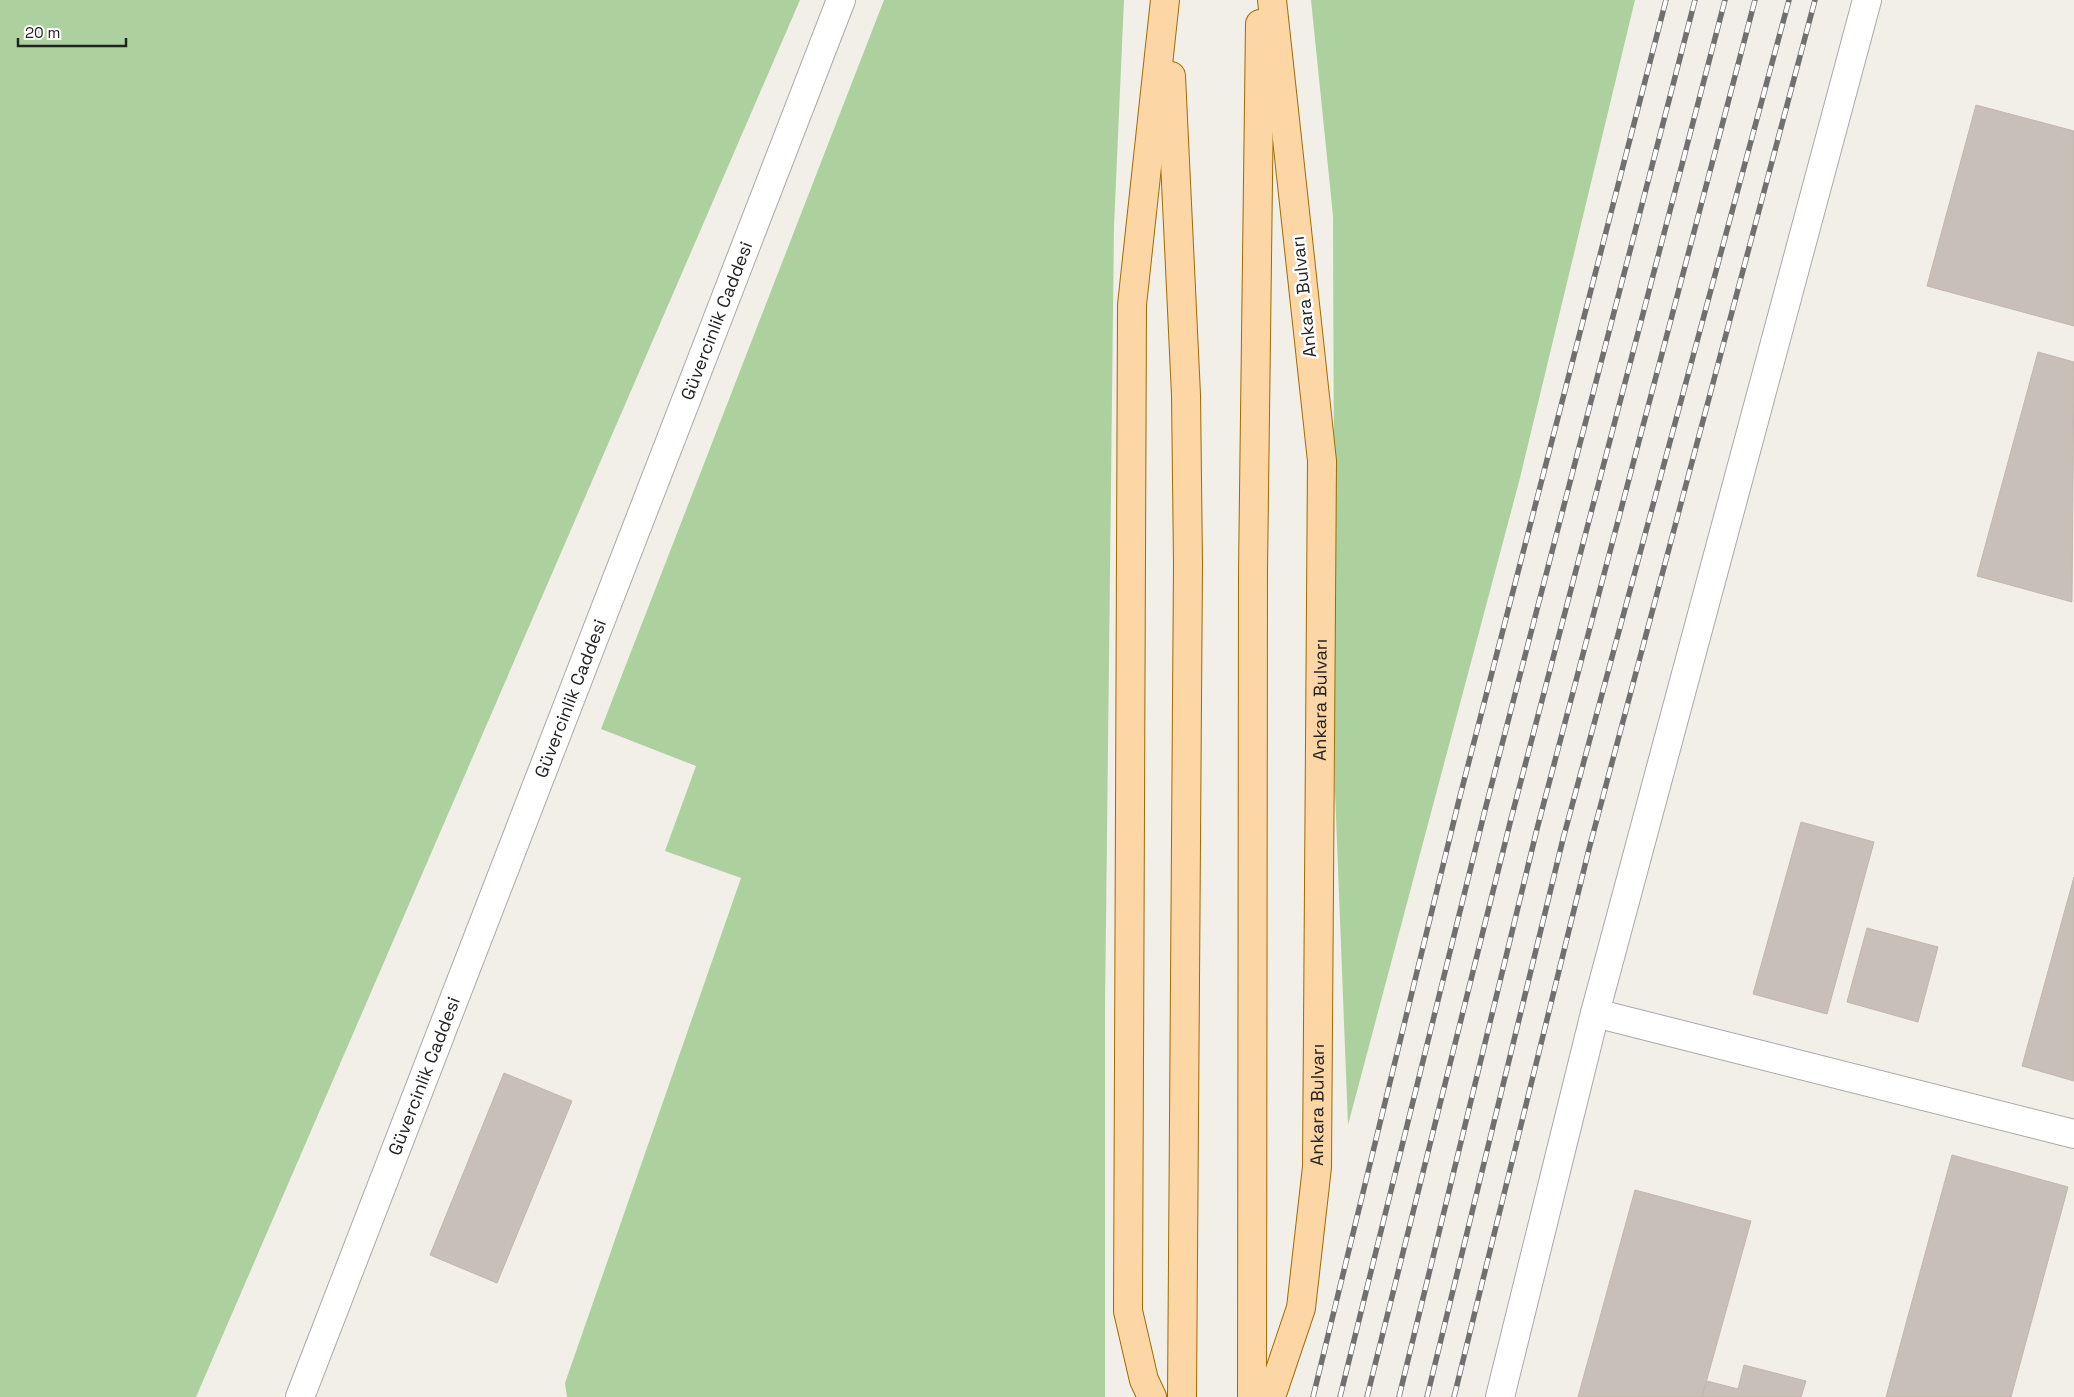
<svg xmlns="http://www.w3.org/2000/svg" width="2074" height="1397" viewBox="0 0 2074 1397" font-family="'Space Grotesk',sans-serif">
	<rect width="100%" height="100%" fill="#f2efe9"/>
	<g fill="#add19e">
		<path d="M0,0H800L196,1397H0Z"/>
		<path d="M884,0H1124L1114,226L1105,1009V1397H567L565,1383L741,878L665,851L696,766L601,729Z"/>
		<path d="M1311,0H1635L1520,478L1348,1125L1335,792L1333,216Z"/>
	</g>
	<g fill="#c7bfb8" stroke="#c4b6ab">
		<path d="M1976,105L2074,131V326L1927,286Z"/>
		<path d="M2038,352L2074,362L2072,602L1977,576Z"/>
		<path d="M1801,822L1874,842L1827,1014L1753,994Z"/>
		<path d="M2074,877V1081L2022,1066Z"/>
		<path d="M1867,928L1938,947L1918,1022L1847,1002Z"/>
		<path d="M504,1073L572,1101L497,1283L430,1255Z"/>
		<path d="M1952,1155L2068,1187L2011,1397H1886Z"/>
		<path d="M1635,1190L1751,1221L1702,1397H1578Z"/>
		<path d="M1744,1365L1806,1381L1801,1397H1702L1707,1381L1738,1389Z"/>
	</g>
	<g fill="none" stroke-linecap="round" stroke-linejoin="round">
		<g stroke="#a9a9a9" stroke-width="30">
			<g id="street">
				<path d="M1595,1013L2074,1134"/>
				<path id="s1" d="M300,1397L841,0"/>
				<path d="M1500,1397L1595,1013L1867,0"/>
			</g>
		</g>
		<g stroke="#a06b00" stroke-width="30">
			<g id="primary">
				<path d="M1171,76L1186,395L1188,564L1182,1397"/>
				<path d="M1152,1397L1144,1380L1128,1311L1132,305L1165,0"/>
				<path d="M1252,1397L1253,572L1260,24"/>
				<path id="s2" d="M1269,1397L1272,1394L1301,1308L1317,1167L1322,461L1272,0"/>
			</g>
		</g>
		<use href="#street" stroke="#fff" stroke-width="28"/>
		<use href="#primary" stroke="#fcd6a4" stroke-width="28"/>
		<g stroke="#707070" stroke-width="5.5">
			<g id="rail">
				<path d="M1313,1397L1459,800L1666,0"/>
				<path d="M1340,1397L1485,810L1695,0"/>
				<path d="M1367,1397L1511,819L1725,0"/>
				<path d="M1399,1397L1537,829L1755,0"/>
				<path d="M1427,1397L1563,839L1789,0"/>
				<path d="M1454,1397L1589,849L1815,0"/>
			</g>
		</g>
		<use href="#rail" stroke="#fff" stroke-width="4" stroke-dasharray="11" stroke-linecap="butt"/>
	</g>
	<g text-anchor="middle" stroke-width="5" stroke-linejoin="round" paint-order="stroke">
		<g font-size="18" fill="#222" stroke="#fff">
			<text transform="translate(1304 297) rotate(-96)" y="6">Ankara Bulvarı</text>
			<text dy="6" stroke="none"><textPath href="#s1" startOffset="1154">Güvercinlik Caddesi</textPath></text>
			<text dy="6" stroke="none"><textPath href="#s1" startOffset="749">Güvercinlik Caddesi</textPath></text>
			<text dy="6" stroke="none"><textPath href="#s2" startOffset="704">Ankara Bulvarı</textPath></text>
			<text dy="6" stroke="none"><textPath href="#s1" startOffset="344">Güvercinlik Caddesi</textPath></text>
			<text dy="6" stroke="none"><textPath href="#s2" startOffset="299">Ankara Bulvarı</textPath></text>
		</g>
	</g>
	<path d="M18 38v8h108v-8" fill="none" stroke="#222222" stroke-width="2.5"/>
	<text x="25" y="38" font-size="15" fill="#222222" stroke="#ffffff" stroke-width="4" paint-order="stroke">20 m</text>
</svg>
